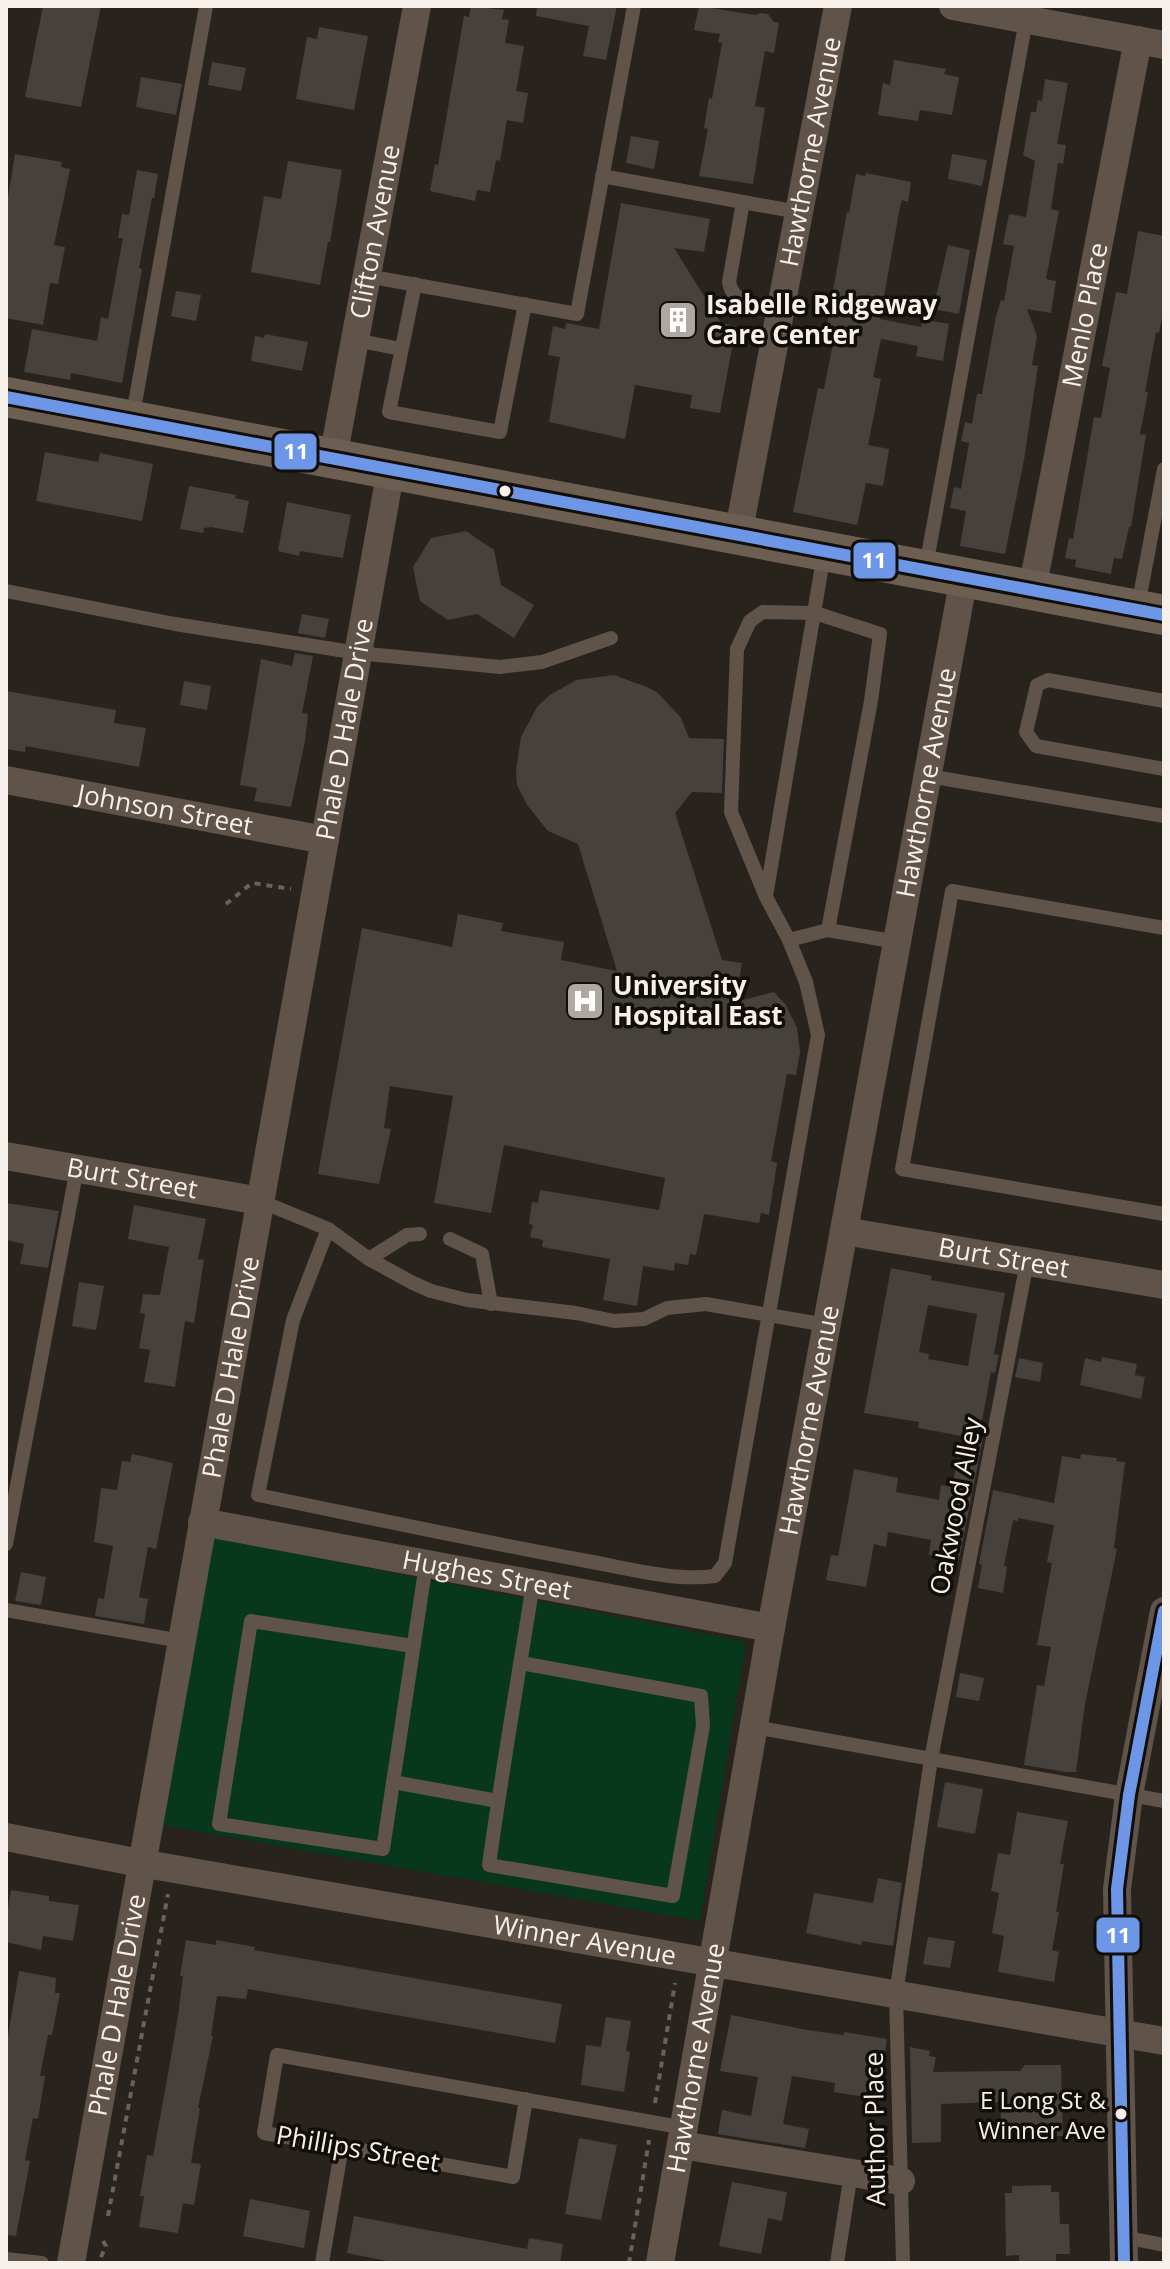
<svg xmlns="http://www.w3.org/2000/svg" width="1170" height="2269" viewBox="0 0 1170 2269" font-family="'Open Sans',sans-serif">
	<rect width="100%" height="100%" fill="#29231e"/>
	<path fill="#07371c" d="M211,1537L746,1642L700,1921L162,1825Z"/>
	<g fill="#46413c" fill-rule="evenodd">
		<path d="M43,6H101L81,107L25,97Z"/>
		<path d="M471,6L504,10L502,19L509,20L505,43L524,46L516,91L528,93L523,123L507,120L500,161L496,160L490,192L477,190L475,201L430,191L435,164L438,165L464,16L469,17Z"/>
		<path d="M537,6H617L606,60L583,56L589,26L536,16Z"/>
		<path d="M699,6L755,15L761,13L768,14L774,22L779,23L774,53L765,51L755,106L765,108L753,184L699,176L708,129L704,128L709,98L712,99L722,43L718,42L720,34L694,30Z"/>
		<path d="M319,27L368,36L354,110L296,99L307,37L317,39Z"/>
		<path d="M894,60L946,69L944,74L959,77L952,115L920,110L918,121L878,115L883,83L890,85Z"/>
		<path d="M212,62L246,68L241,91L208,85Z"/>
		<path d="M141,77L182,84L176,115L136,107Z"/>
		<path d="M1045,79L1068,83L1057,144L1066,145L1063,164L1058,163L1051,209L1059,211L1046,279L1056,281L1051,313L1027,309L1037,336L1032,365L1038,366L1024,460L1005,554L960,546L966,511L950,508L954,487L961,489L969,443L961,441L965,422L972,424L977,394H982L996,316L1001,300L1004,301L1014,246L1003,244L1009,214L1026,217L1035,161L1023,155L1031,112H1036L1038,100L1042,101Z"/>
		<path d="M631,136L659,141L654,169L626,163Z"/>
		<path d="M15,154L62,162L61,167L70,169L54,245L65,247L58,284L50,283L43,325L6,318V210Z"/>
		<path d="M952,154L987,160L982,186L948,179Z"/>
		<path d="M288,161L342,170L330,242H328L320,285L251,272L264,196L281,199Z"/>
		<path d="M137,170L158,174L154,198H152L139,268L142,269L122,383L71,373L70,380L24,372L32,329L97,341L101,317L108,319L123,238H118L122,214L129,215Z"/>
		<path d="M866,173L911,182L908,202L902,200L899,212L880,319L921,327L922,319L949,324L943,361L916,356L918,346L881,339L873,377L881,379L868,445L889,449L883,486L866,483L857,525L793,512L818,388L824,389L834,338L825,336L847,212L849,213L856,174L865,176Z"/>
		<path d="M621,203L710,219L704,252L674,248L721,323L736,326L720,413L690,408L692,395L635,385L625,439L549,422L560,357L548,355L553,326L565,329L566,323L599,329Z"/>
		<path d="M1138,231L1164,236V307L1159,333L1156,332L1145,392H1148L1140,434L1146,435L1131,527H1129L1122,559L1114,558L1111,574L1075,567L1076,560L1065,558L1069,538L1073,539L1094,417L1101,418L1110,368L1102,366L1116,292L1127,294Z"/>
		<path d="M948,245L970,250L959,314L933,309Z"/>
		<path d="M176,291L201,295L196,321L171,316Z"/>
		<path d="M265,334L308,342L302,371L251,361L255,336L264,338Z"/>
		<path d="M45,452L98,462L100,453L153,464L142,521L36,501Z"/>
		<path d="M189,486L236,495L235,498L249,501L243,533L211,527L204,528L203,533L180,529Z"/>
		<path d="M287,502L351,515L343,558L300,551L299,556L278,551Z"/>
		<path d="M466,531L494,550L501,585L534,605L514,638L477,614L448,620L420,601L413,567L431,538Z"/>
		<path d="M302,614L329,619L325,638L298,633Z"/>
		<path d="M295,653L313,656L302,713L308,714L305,741L291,807L254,801L257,788L240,785L261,659L292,666Z"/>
		<path d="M614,675L647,687L658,693L681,718L689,738L724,739L722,793L692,792L675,813L722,960L742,963L735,1002L774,992L786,1005L797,1028L800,1052L796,1075L787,1074L771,1161L777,1163L769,1215L761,1213L759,1223L704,1214L696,1255L690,1254L688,1265L675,1263L674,1271L643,1266L637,1306L603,1300L610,1259L542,1247L543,1240L530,1237L533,1225L529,1224L532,1202L538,1203L540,1190L659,1210L665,1178L504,1145L491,1213L434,1203L453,1096L390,1086L384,1128L391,1129L379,1184L318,1174L362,928L452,947L458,914L503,923L501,931L564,942L561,960L617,971L578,844L548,831L527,805L517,785L516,771L521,737L537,707L550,695L576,680Z"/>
		<path d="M184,681L211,686L207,710L180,705Z"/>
		<path d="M6,691L116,710L114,723L146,728L139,767L26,746L25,752L6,749Z"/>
		<path d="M6,1203L59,1211L48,1268L20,1264L24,1244L6,1240Z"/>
		<path d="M134,1205L206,1219L198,1259L204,1260L194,1323L185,1321L175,1387L144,1382L150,1350L139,1348L145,1314L140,1313L143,1294L160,1295L169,1247L128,1239Z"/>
		<path d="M891,1268L932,1276L931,1280L1005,1293L994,1354L999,1355L995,1373L991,1372L979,1437L983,1438L959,1560L929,1555L931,1540L888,1532L886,1547L874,1544L866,1587L826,1580L831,1555L838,1556L854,1469L898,1478L896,1492L939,1500L941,1485L952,1487L962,1436L918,1428L919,1422L864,1413ZM928,1305L977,1314L968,1366L928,1359L929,1354L919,1352Z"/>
		<path d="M79,1282L104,1286L96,1330L72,1326Z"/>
		<path d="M1102,1357L1137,1364L1135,1375L1145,1377L1141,1399L1080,1385L1085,1358L1101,1362Z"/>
		<path d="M1019,1358L1043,1363L1040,1382L1015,1377Z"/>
		<path d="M132,1454L173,1463L156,1549L148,1547L139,1597L148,1599L144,1624L95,1616L98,1598L104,1599L113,1546L94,1542L101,1488L117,1490L122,1461L130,1462Z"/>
		<path d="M1081,1454L1117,1458L1116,1461L1125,1462L1114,1548L1117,1549L1085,1704L1076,1772H1066L1024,1765L1037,1685L1044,1686L1051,1647L1037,1645L1052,1563L1047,1562L1054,1525L1018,1518V1521L1013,1520L1004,1566L1007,1567L1003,1593L978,1588L982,1565L979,1564L993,1490L1054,1503L1062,1456L1080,1459Z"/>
		<path d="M21,1572L46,1577L41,1605L15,1601Z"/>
		<path d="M960,1673L984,1678L979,1701L956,1697Z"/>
		<path d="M945,1782L983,1789L975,1834L937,1827Z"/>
		<path d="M1017,1812L1068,1821L1060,1864H1064L1056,1912H1059L1052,1950L1059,1952L1054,1982L998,1972L1004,1936L992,1933L999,1893L991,1891L998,1853L1010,1855Z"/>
		<path d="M878,1878L902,1883L893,1946L862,1941L861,1945L806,1933L814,1893L873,1903Z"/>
		<path d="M11,1890L49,1896V1901L79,1905L73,1941L43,1936L41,1950L6,1942V1920Z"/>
		<path d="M928,1937L955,1941L950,1968L923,1964Z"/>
		<path d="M186,1940L216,1945V1940L255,1947L254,1950L562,2004L555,2043L248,1989L246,1999L217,1996L211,2036H213L198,2108H200L191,2163L201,2164L194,2205L183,2203L178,2233L139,2227L144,2196H140L147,2155L153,2156L166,2085L178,2016L183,1976H180Z"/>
		<path d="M19,1971L56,1978L55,1993H60L52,2035H48L40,2076H45L38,2119L33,2118L25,2160L30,2161L16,2236L6,2235V2048Z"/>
		<path d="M731,2015L807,2030L844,2035V2032L887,2039L878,2099L834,2092L835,2083L792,2076L783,2124L809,2129L805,2148L718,2134L722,2110L751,2116L758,2077L720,2071Z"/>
		<path d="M606,2017L631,2021L626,2051L630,2052L624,2092L581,2085L586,2045L601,2047Z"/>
		<path d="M910,2047L930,2051L929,2056L936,2057L933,2072L1008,2071H1020L1025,2065H1061L1063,2136L1002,2138L1000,2102L941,2104V2142L912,2143Z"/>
		<path d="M579,2138L617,2145L601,2220L565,2214Z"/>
		<path d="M732,2182L787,2192L782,2221L768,2218L761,2254L719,2246Z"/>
		<path d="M1051,2185V2192H1059L1060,2224H1069L1070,2254H1056V2263H1019V2255L1006,2256L1005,2193H1012V2186Z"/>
		<path d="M250,2199L310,2211L304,2248L243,2236Z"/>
		<path d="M354,2216L527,2249L529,2238L563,2244L560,2263H397L347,2253Z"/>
	</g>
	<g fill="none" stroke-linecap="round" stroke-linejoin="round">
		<g stroke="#6a615a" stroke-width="4" stroke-dasharray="6 6" stroke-linecap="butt">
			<path d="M226,904L252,883L291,889"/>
			<path d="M655,2103L675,1983"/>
			<path d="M108,2216L168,1894"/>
			<path d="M101,2257L106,2246L103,2241"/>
			<path d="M629,2263L649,2140"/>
		</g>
		<g stroke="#605349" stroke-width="14">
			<path d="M602,176L743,202"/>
			<path d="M367,276L577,314L634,6"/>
			<path d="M415,284L389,412L500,432L525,304"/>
			<path d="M780,309C760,305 733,306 729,282L743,202L798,212"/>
			<path d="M355,340L401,349"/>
			<path d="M132,420L206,6"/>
			<path d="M926,566L1026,20"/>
			<path d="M6,591L175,624L358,653L500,667L542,662L611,638"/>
			<path d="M1138,606L1164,469"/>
			<path d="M1164,701L1048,680L1037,685L1026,732L1036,746L1164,769"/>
			<path d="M928,776L1164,816"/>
			<path d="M766,896L824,554"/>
			<path d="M1164,928L952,891L902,1169L1164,1214"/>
			<path d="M789,940L828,930L897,942"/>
			<path d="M260,1201L328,1229L293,1320L258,1495C366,1517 473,1540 582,1560C622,1567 675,1582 715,1576L725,1563L818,1035L806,982L789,940L766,897L731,812L737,649L750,621L763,612L815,613L880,634L871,701L828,930"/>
			<path d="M328,1229L369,1259L413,1283L431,1291L467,1300L576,1313L614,1321L644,1319L667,1308L706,1304L826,1325"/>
			<path d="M450,1239L482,1254L491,1304"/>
			<path d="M369,1259L407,1235L420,1234"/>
			<path d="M6,1544L77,1168"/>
			<path d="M6,1610L181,1641"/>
			<path d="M413,1646L251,1621L219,1824L383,1849L426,1564"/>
			<path d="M521,1663L701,1696L703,1726L673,1896L489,1865C502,1771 518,1678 533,1584"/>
			<path d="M754,1727L1164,1801"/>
			<path d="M393,1782L498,1801"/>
			<path d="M526,2099L513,2177L264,2133L277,2055L685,2128"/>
			<path d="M1123,2237L1164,2245"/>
			<path d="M6,2259L42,2263"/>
			<path d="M322,2263L342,2146"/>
			<path d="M837,2263L851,2173"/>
			<path d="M903,2263L896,1994L931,1759L1027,1262"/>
		</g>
		<g stroke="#605349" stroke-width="28">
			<path d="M953,6L1164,45"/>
			<path id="s1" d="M333,458L417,6"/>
			<path id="s2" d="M738,535L838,6"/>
			<path id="s3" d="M1032,590L1138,40"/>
			<path id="s4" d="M6,780L325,840"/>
			<path id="s5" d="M6,1156L260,1201"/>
			<path id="s6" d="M844,1231L1164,1285"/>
			<path id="s7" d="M202,1522L771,1628"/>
			<path id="s8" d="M6,1837L140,1863L1164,2041"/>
			<path d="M681,2145L901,2181"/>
			<path id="s9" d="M71,2263L391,469"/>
			<path id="s10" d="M660,2263L771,1628L964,577"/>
			<path d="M1124,2263L1117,1889L1129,1795L1164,1611"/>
		</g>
		<path stroke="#6d5e52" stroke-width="40" d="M6,397L1164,615"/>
		<g stroke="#110d09" stroke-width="18">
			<g id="bus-1">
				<path d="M6,397L1164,615"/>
				<path d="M1124,2263L1117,1889L1129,1795L1164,1611"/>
			</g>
		</g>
		<use href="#bus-1" stroke="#6d97e6" stroke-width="12"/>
	</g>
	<defs>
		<g id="building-square" transform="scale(2)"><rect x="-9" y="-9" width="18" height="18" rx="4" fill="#afa8a2" stroke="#110d09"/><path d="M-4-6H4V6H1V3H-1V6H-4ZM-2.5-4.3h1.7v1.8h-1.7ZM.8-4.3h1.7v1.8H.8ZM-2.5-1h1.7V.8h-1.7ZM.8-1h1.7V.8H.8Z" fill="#fff"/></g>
		<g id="hospital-square" transform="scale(2)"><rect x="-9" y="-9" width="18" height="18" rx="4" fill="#afa8a2" stroke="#110d09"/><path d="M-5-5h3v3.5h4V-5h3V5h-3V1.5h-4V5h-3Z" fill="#fff"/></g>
	</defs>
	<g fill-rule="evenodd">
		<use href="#building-square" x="678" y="320"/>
		<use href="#hospital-square" x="585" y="1001"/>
	</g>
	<g fill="#f7efe9" stroke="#110d09" stroke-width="3">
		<circle cx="505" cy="491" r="7"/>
		<circle cx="1121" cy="2114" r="7"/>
	</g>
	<g text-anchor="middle" stroke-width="7" stroke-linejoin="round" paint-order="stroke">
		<g font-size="24" fill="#f7efe9" stroke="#110d09" text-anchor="end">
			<text x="1106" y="2109">E Long St &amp;<tspan x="1106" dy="30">Winner Ave</tspan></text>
		</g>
		<g font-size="26" fill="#f7efe9" stroke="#110d09">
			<text dy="9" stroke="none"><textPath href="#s2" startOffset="390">Hawthorne Avenue</textPath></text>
			<text dy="9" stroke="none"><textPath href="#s1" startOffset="230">Clifton Avenue</textPath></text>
			<text dy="9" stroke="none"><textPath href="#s3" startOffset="280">Menlo Place</textPath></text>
			<text dy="9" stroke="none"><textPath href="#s9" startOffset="1558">Phale D Hale Drive</textPath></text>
			<text dy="9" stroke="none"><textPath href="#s10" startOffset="1504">Hawthorne Avenue</textPath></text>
			<text dy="9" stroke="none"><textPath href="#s4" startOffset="162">Johnson Street</textPath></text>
			<text dy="9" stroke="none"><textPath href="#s5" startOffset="128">Burt Street</textPath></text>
			<text dy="9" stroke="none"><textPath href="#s6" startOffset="162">Burt Street</textPath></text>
			<text dy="9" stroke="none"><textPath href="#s9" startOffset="910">Phale D Hale Drive</textPath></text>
			<text dy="9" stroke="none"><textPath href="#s10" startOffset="856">Hawthorne Avenue</textPath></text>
			<text transform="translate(956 1506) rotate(-79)" y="9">Oakwood Alley</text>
			<text dy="9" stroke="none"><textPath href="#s7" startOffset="290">Hughes Street</textPath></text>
			<text dy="9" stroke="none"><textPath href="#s8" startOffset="588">Winner Avenue</textPath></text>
			<text dy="9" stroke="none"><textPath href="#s9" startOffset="262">Phale D Hale Drive</textPath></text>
			<text dy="9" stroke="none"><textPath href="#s10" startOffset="208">Hawthorne Avenue</textPath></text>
			<text transform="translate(875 2129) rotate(-91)" y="9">Author Place</text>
			<text transform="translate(358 2149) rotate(10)" y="9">Phillips Street</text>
		</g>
		<g font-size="26" font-weight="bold" fill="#f7efe9" stroke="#110d09" text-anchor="start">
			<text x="706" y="314">Isabelle Ridgeway<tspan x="706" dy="30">Care Center</tspan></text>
			<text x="613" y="995">University<tspan x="613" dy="30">Hospital East</tspan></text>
		</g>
	</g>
	<g stroke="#110d09" stroke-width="3">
		<rect x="273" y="432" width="45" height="39" rx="8" fill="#6d97e6"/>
		<rect x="852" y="541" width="45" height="39" rx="8" fill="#6d97e6"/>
		<rect x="1095" y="1916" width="46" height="38" rx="8" fill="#6d97e6"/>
	</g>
	<g font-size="22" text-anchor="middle" font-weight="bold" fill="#fff">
		<text x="296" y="459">11</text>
		<text x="874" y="568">11</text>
		<text x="1118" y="1943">11</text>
	</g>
	<rect width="1170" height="2269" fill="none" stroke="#f7efe9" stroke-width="16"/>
</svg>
